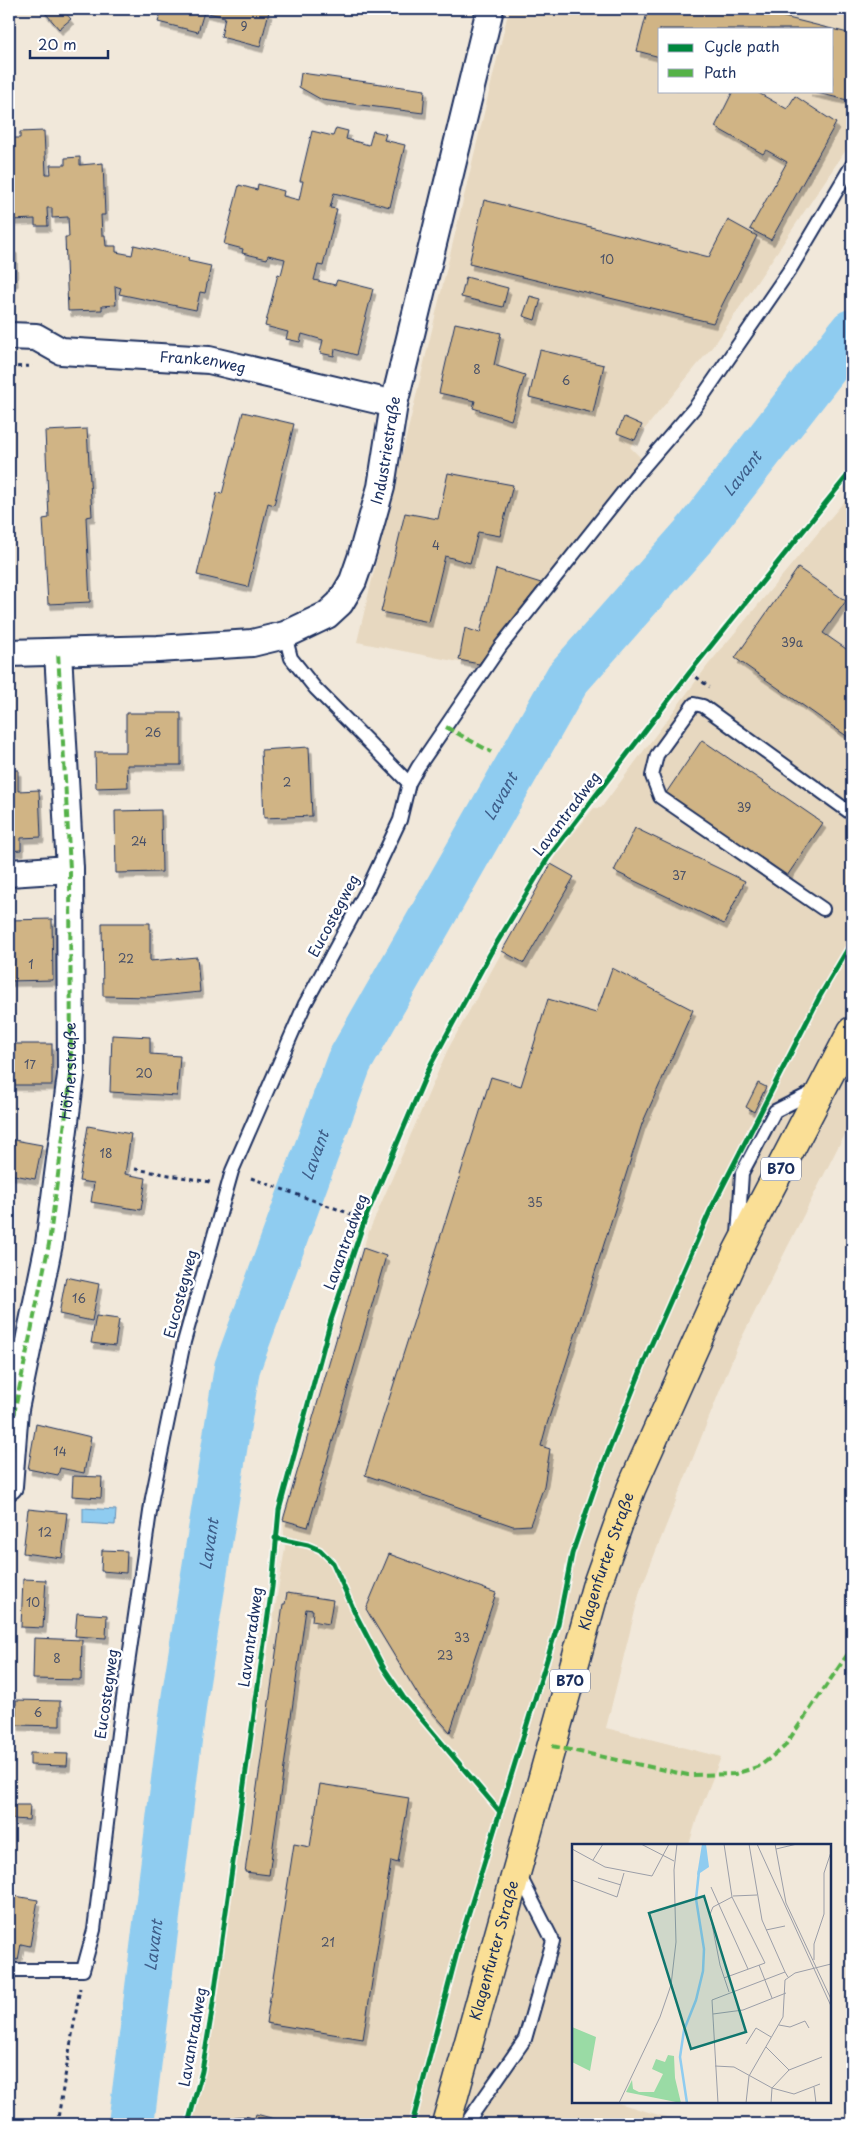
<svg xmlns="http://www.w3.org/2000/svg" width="861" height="2133" viewBox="0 0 861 2133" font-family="'Playpen Sans',sans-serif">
	<defs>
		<filter id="shadow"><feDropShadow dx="3" dy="5.5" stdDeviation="0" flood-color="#0004"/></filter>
	</defs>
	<rect width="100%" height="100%" fill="#f1e8da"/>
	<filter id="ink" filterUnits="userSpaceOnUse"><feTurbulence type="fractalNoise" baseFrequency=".02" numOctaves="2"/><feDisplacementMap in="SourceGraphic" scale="10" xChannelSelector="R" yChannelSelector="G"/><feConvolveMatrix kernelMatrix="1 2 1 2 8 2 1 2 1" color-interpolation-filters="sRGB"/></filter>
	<g filter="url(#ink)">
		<g fill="#e7d8c0" fill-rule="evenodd">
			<path d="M509,9H852V141L717,341L630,447L641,458L479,666L357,642ZM660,29H832V91H660Z"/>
			<path d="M852,492V1123L838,1147L738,1345L640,1591L606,1728L721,1757L697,1818L689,1845L574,1846V2102H615L689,2124H192L208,2059L238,1834L285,1548L283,1520L367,1236L447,1051L555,856L594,808H601L708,665Z"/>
		</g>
		<path fill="#8fccf0" stroke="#618db6" d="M83,1508L116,1510L115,1525L83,1523Z"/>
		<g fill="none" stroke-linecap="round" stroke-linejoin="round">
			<path stroke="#8fccf0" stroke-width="46" id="s1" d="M131,2124L184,1700L237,1368L349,1062L568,678L696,533L852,332"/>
		</g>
		<g fill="#d0b485" stroke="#1b2f5e" filter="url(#shadow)">
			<path d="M42,9H62L71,19L59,29Z"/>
			<path d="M162,9H265V11L269,12L260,47L221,37L225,17L204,12L198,32L158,22Z"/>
			<path d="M648,9H752L852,34V101L808,91H832V29H660V57L637,51Z"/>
			<path d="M301,73L425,90L423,113L322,100L299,87Z"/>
			<path d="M733,91H755L787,109L795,96L836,123L771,240L750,229L787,162L766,150L763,154L715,127Z"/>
			<path d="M336,128L348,131L346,139L369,145L373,131L386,134L384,140L405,145L390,207L334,193L330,208L337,209L323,266L318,265L314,280L335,285L337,280L373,289L356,355L335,349L334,356L320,353L323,340L302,334L300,342L286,339L288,332L265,326L278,274L281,275L285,259L268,255L267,259L242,253L243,249L224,244L239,185L257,190L258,184L284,191L283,196L299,200L303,181H300L312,131L333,136Z"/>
			<path d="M44,131L46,174H51L50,165H65V158L80,157V165L103,163L105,215H101L102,235H105L106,246H116V252L132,255L134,245L189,258L188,261L211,266L205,293L200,292L196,310L119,294L121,288L115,286L116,305L102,306V310L68,311L65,237H69L68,217L52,218V208H47L48,226H35V219L11,220L9,138H20V132Z"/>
			<path d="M484,200L709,257L728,220L757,236L713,323L469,264Z"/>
			<path d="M9,248H14L15,281L9,282Z"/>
			<path d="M466,277L508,288L503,307L461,297Z"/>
			<path d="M530,296L541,299L535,320L523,316Z"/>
			<path d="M455,323L501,333L494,365L525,375L511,420L473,408L475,401L439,393Z"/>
			<path d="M540,350L604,365L593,413L529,397Z"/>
			<path d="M243,412L294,424L274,505L268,503L248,587L197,575L217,493L222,494Z"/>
			<path d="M624,417L642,425L635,440L617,433Z"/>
			<path d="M87,429L92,516L86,517L90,602L48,604L43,519L49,518L45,431Z"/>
			<path d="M448,473L513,485L500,536L478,532L470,563L445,556L429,622L381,612L405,513L438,519Z"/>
			<path d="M798,568L846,601L823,633L852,653V731L848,737L735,658Z"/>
			<path d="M496,569L541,583L479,664L459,660L465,628L480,633Z"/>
			<path d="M126,713H181V765H127L128,787L96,788L95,752H126Z"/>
			<path d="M702,740L823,823L787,876L666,793Z"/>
			<path d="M309,747L312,816L264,818L261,750Z"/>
			<path d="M9,770H18V791L39,790L41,837L21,838V850L9,851Z"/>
			<path d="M161,810L162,872L116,873L115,811Z"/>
			<path d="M635,828L745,881L724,924L614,871Z"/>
			<path d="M551,864L574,877L524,963L502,951Z"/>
			<path d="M52,919L53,980L9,981V920Z"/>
			<path d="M102,923H150V961L197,957L200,992L150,997L103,996Z"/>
			<path d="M612,968L693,1010L642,1124L547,1424L541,1446L550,1449L544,1486L530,1525L513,1526L365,1475L491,1077L521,1086L548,999L596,1013Z"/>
			<path d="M112,1035L150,1037V1054L180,1056L177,1096L110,1092Z"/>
			<rect x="9" y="1044" width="43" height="41"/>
			<path d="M758,1083L766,1087L754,1112L746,1107Z"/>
			<path d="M88,1126L131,1134L125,1174L146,1178L141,1210L91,1202L94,1183L79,1181Z"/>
			<path d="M9,1139L42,1145L35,1179L9,1174Z"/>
			<path d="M363,1248L386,1256L308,1527L283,1520Z"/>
			<path d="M66,1277L99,1284L92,1321L59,1314Z"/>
			<path d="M96,1316L119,1319L115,1346L91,1343Z"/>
			<path d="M36,1424L91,1437L84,1473L60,1468L58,1475L28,1469Z"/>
			<path d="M73,1476L102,1477L101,1498L72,1496Z"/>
			<path d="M28,1509L67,1513L62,1558L23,1553Z"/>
			<path d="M102,1550L127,1551L126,1573L101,1571Z"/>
			<path d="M389,1554L496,1593L450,1732L420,1698L366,1609Z"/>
			<path d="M23,1579L46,1580L43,1628L21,1627Z"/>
			<path d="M287,1593L333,1600L329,1624L312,1621L313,1610L306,1609L269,1875L245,1872L283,1604H285Z"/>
			<path d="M77,1613L107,1615L106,1638L75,1636Z"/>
			<path d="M34,1638L82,1640L81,1680L33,1679Z"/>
			<path d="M16,1700L60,1701V1726L16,1725Z"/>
			<path d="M30,1753L68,1754L67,1766L30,1765Z"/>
			<path d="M320,1784L409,1798L398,1863L391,1861L363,2039L266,2023L294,1844L310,1847Z"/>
			<path d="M12,1805H30L29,1820L12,1819Z"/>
			<path d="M9,1895L38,1900L30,1946L21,1944L18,1960L9,1958Z"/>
			<path d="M256,2114L294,2124H253Z"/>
		</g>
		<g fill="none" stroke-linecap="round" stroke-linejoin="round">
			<g stroke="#1b2f5e" stroke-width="16">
				<g id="service">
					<path d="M285,635L291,658L315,688L409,783"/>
					<path d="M823,909L660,797L652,776L657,755L694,704L703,706L852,814"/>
					<path d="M738,1236L742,1173L775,1111L817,1090"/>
					<path d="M9,1970H83L94,1930L118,1733L152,1498L184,1342L232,1171L305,1004L368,888L400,820L409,783L418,767L500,647L635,477L696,406L791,268L852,165"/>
					<path d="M238,2124H246"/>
					<path d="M466,2124L525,2039L553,1941L519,1874"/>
				</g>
			</g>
			<g stroke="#1b2f5e" stroke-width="30">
				<g id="minor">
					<path id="s2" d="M9,336L36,337L61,351L209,360L394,404"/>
					<path id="s3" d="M9,653L158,649L252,643L285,635L327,615L340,603L353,581L361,558L381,487L394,404L490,9"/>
					<path d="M9,873L70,869"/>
					<path d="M9,1486L15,1409L49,1244L71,1075L70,869L58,652"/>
				</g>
			</g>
			<g stroke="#1b2f5e" stroke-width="31">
				<g id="primary">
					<path id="s4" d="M446,2124L596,1587L631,1489L737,1252L852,1031"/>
				</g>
			</g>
			<g stroke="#1b2f5e" stroke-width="3" stroke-dasharray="4 4" stroke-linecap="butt">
				<path d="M9,367L33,366"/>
				<path d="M690,672L709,687"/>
				<path d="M135,1169L210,1182"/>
				<path d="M251,1178L365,1219"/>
				<path d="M57,2124L80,1988"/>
			</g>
			<use href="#service" stroke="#fff" stroke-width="12"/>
			<use href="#minor" stroke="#fff" stroke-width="26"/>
			<use href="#primary" stroke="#fadf96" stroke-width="28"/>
			<g stroke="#55b248" stroke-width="4" stroke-dasharray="8 4" stroke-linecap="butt">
				<path d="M446,727L491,752"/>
				<path id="s5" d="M9,1486L15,1409L49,1244L71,1075L70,869L58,652"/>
				<path d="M552,1746L688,1775L735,1774L760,1766L784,1747L852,1648"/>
			</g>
			<g stroke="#fff" stroke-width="8">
				<g id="cycleway">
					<path d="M275,1538L308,1545L320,1550L333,1563L357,1617L383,1667L403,1697L500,1812"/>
					<path d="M188,2124L202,2071L211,2017L272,1587L279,1510L331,1320L365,1219L430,1066L490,954L548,858L690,672L852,470"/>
					<path d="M412,2124L460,1941L558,1624L572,1554L599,1475L651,1345L710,1211L820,996L852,942"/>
				</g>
			</g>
			<use href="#cycleway" stroke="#00873e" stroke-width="5"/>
		</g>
	</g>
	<g text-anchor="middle" stroke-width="5" stroke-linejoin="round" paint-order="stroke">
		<g font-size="12" fill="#485068">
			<text x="244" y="31">9</text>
			<text x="607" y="264">10</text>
			<text x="477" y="374">8</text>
			<text x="566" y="385">6</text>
			<text x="436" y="550">4</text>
			<text x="792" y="647">39a</text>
			<text x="153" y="737">26</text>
			<text x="287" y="787">2</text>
			<text x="744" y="812">39</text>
			<text x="139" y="846">24</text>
			<text x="679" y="880">37</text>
			<text x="126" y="963">22</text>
			<text x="31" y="969">1</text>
			<text x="30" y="1069">17</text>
			<text x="144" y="1078">20</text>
			<text x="106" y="1158">18</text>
			<text x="535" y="1207">35</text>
			<text x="79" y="1303">16</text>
			<text x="60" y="1456">14</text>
			<text x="45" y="1537">12</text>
			<text x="33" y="1607">10</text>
			<text x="462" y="1642">33</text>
			<text x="445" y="1660">23</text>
			<text x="57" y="1663">8</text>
			<text x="38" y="1717">6</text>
			<text x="328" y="1947">21</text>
		</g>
		<g fill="#fff" stroke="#5f6d8e" stroke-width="1">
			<rect x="761" y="1157.5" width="40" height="23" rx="4"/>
			<rect x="550" y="1669.5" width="40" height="23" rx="4"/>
		</g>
		<g font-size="14" font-weight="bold" fill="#1b2f5e">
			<text x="781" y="1174">B70</text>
			<text x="570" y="1686">B70</text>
		</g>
		<g font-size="15" fill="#1b2f5e" stroke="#fff">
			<text dy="5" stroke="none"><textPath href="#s2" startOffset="198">Frankenweg</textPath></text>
			<text dy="5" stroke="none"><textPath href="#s3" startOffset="502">Industriestraße</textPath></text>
			<text transform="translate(567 814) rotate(-53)" y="5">Lavantradweg</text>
			<text transform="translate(334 916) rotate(-62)" y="5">Eucostegweg</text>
			<text dy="5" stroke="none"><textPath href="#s5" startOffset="420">Höfnerstraße</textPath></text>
			<text transform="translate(346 1242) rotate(-70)" y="5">Lavantradweg</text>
			<text transform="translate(181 1294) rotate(-75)" y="5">Eucostegweg</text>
			<text dy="5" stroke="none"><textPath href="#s4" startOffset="585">Klagenfurter Straße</textPath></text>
			<text transform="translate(251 1637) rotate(-82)" y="5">Lavantradweg</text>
			<text transform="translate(107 1694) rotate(-82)" y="5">Eucostegweg</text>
			<text dy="5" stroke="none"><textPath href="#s4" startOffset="180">Klagenfurter Straße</textPath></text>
			<text transform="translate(193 2037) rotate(-80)" y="5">Lavantradweg</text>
		</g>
		<g font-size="16" font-style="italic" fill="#3e5e8a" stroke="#fff">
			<text dy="6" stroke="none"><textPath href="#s1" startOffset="1800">Lavant</textPath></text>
			<text dy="6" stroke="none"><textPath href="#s1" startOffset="1395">Lavant</textPath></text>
			<text dy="6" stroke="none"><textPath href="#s1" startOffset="990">Lavant</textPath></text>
			<text dy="6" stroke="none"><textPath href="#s1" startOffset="585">Lavant</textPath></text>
			<text dy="6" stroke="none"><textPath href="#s1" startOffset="180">Lavant</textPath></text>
		</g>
	</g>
	<g transform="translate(572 1844)">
		<rect width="259" height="259" fill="#f1e8da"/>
		<path d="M0,183L24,193L18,227L0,218ZM96,211L102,212L103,234L109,259L54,248L60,236L61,245L67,248H82L91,230L80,225L84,215L93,218Z" fill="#9adba5"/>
		<path d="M130,0H134L137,23L125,31Z" fill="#8fccf0"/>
		<path fill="none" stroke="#8fccf0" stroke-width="2.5" d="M115,259L108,213L112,186L124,156L131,127L132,105L124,55L127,27"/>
		<path fill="none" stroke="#9b9ea8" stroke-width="1" d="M69,0L102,17M152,0L160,53M177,0L190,76L213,128M185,0L259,162M203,0L214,59L259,155M0,5L33,23L80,32L97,0M204,5L225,0M21,16L31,0M26,34L49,41M0,36L45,53L52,29M139,43L176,125M161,52L185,51M194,86L213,82M242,116V100L252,70V29L259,8M187,121L200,154M152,134L193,119L160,53M157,148L148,121L138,70L141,63L160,53M141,170L171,166L214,149M207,181L218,183L233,177L237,184M174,200L184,184L199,193M194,203L217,226M143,222L162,223L200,244L199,259M248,240L222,250L200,244L217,226L250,213M242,243L244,259M47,259L88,173L99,141L104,98L102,26L105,0M146,259L140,156L213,128L216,133M174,259L177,232L211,173L213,136L223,129L259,120"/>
		<path fill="#0f766e" fill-opacity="0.15" stroke="#0f766e" stroke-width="2.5" d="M132,52L174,188L119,205L77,69Z"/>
		<rect width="259" height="259" fill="none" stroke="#1b2f5e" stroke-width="2.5"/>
	</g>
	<rect width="861" height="2133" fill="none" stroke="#fff" stroke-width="30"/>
	<rect x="15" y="15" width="831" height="2103" fill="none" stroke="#1b2f5e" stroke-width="2" filter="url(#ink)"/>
	<rect x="658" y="28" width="175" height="65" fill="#ffffff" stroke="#a4acbf"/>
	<rect x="668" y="44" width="25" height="8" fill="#00873e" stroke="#a4acbf"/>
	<text x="704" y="52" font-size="15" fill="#1b2f5e">Cycle path</text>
	<rect x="668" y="69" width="25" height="8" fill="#55b248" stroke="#a4acbf"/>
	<text x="704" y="78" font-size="15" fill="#1b2f5e">Path</text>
	<path d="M30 50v8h78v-8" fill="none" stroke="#1b2f5e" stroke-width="2.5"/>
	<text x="38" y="50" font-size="15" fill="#1b2f5e" stroke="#ffffff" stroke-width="4" paint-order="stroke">20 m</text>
</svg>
